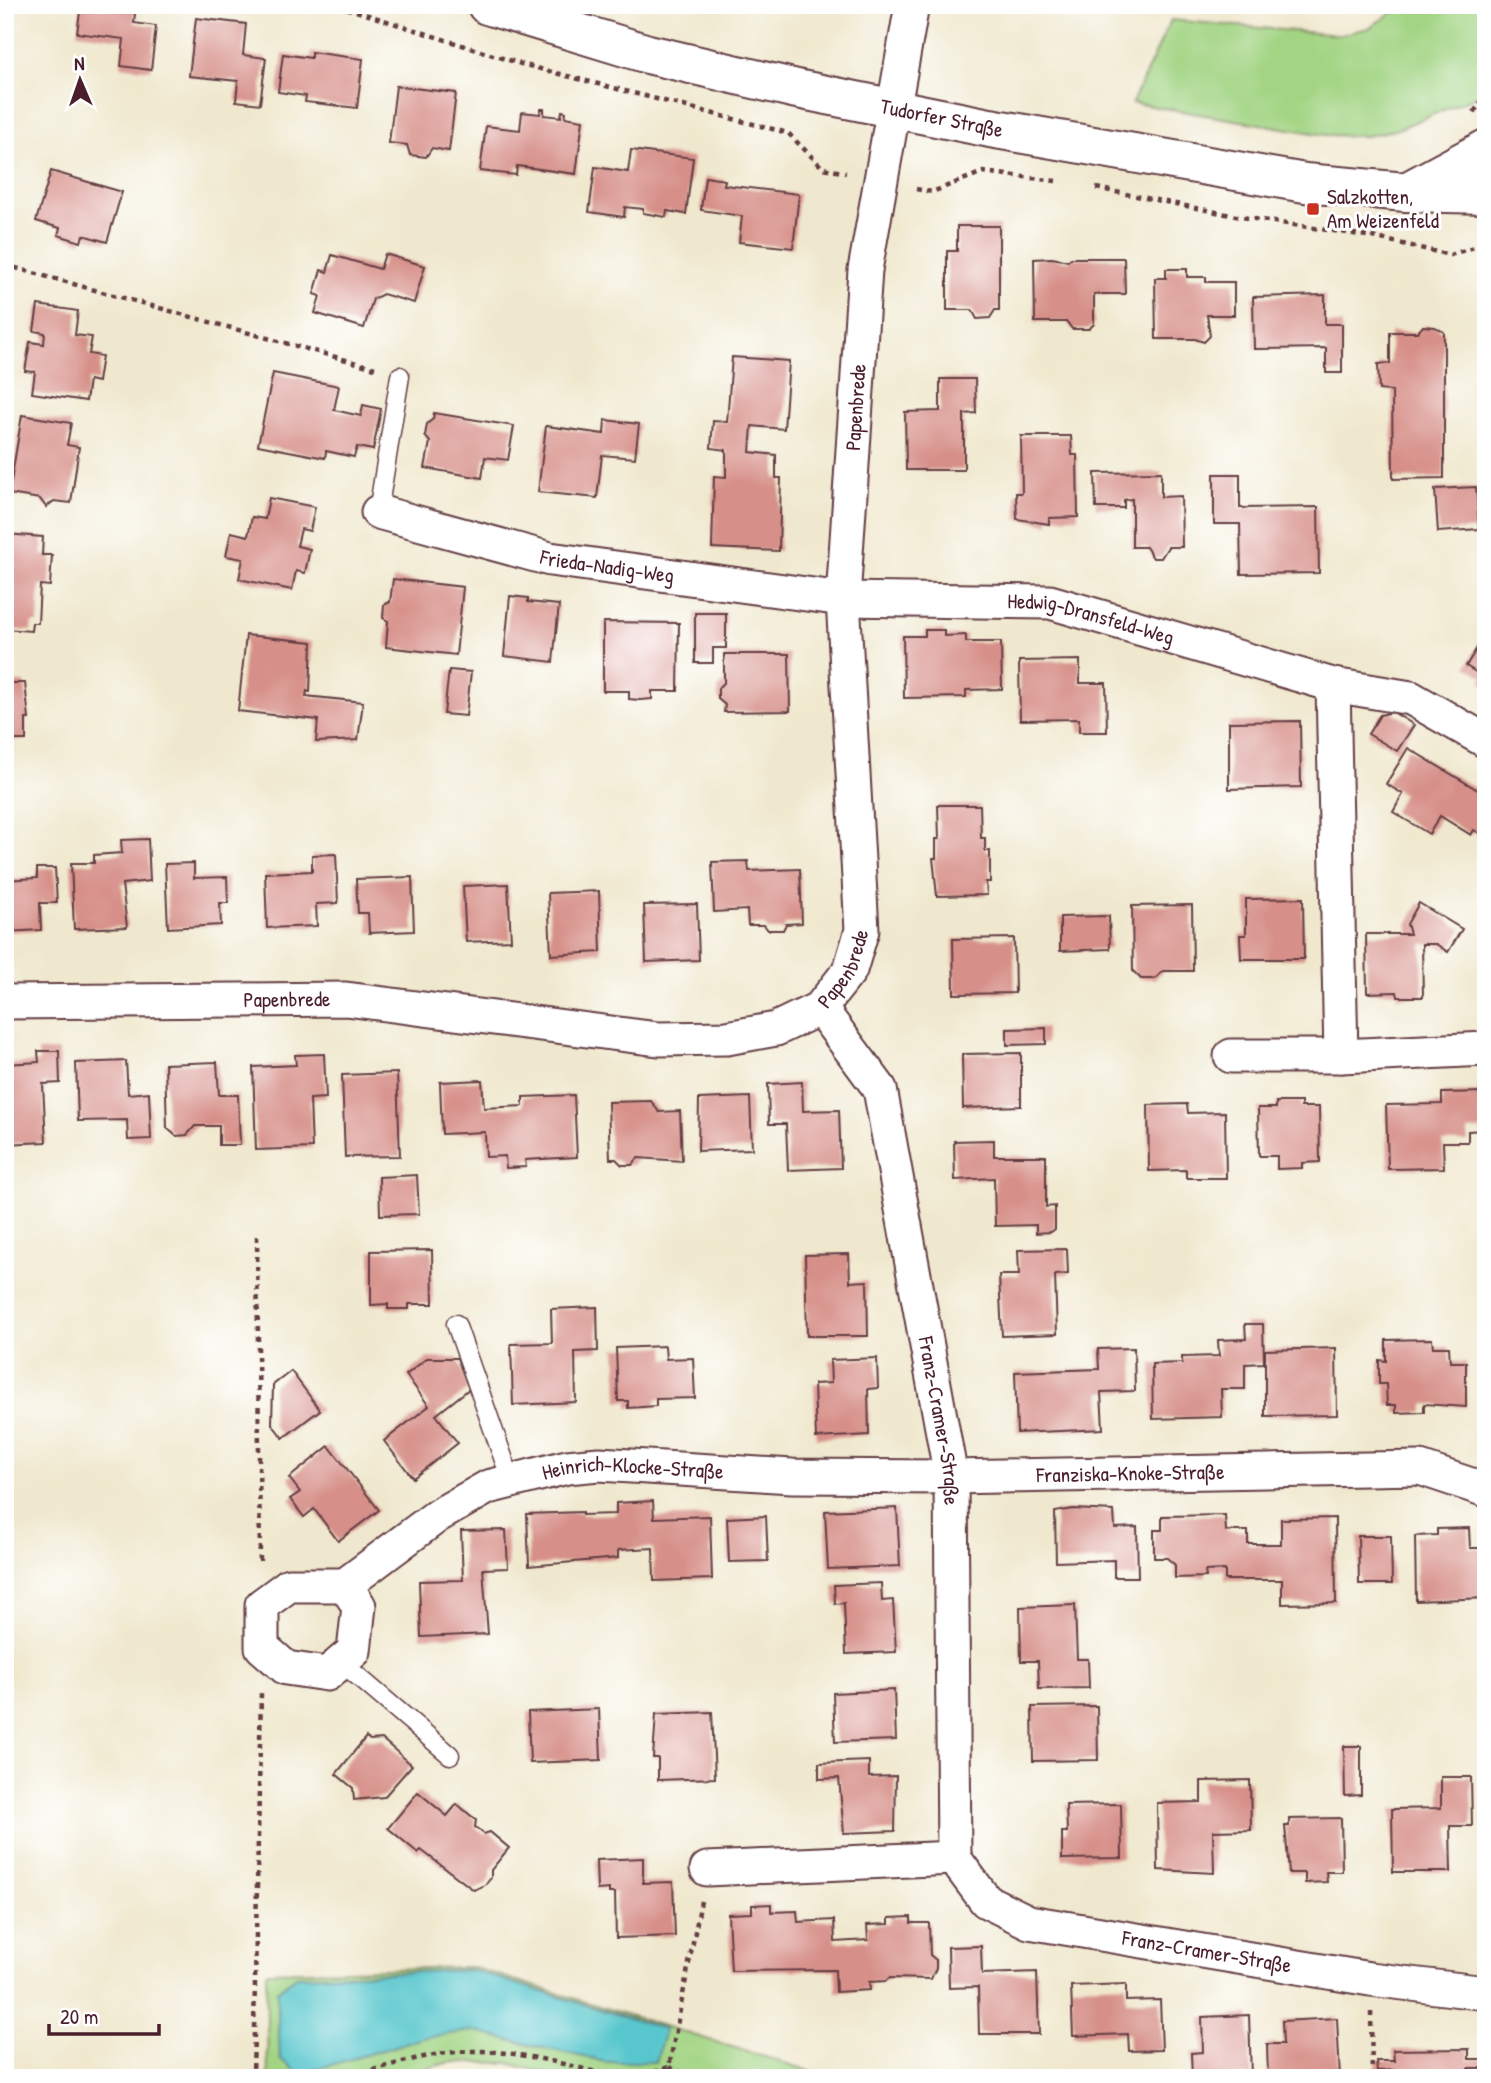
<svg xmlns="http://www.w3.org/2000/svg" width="1491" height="2083" viewBox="0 0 1491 2083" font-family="'Patrick Hand',sans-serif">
	<rect width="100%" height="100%" fill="#fff"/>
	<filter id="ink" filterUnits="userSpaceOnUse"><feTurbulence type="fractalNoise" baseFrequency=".0143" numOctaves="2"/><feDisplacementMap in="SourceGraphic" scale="14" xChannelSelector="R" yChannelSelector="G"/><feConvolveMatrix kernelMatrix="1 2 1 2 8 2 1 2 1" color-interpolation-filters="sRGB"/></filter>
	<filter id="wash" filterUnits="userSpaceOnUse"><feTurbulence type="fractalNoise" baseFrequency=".00686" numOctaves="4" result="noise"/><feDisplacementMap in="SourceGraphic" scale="28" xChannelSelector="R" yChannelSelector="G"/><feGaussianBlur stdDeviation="1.57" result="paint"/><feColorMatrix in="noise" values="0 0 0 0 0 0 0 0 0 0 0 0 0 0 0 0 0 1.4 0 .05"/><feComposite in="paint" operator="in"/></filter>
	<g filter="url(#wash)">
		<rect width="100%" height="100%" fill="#f0e8ce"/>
		<g fill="#a2d483" stroke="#767a57" stroke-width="2">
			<path d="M1396,5H1486V84L1477,96L1398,129L1366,136L1326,135L1132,103L1171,20L1339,35L1369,28L1394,11Z"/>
			<path d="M472,1967L833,2078H563L508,2063L451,2062L388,2078H268L266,1972Z"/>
		</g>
		<path fill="#59c7cd" stroke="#52737c" stroke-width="2" d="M471,1970L665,2029L656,2062H605L471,2031L427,2037L300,2074L280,2059L277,1991L296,1976Z"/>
		<g id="blocks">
			<g fill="#d79089">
				<path d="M81,5H136L134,23L156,26L151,70L121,66L124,39L77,33Z"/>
				<path d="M196,18L246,24L243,55L266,58L260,104L236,101L238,81L189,76Z"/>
				<path d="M311,52L363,59L357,108L305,102L306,96L278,92L283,54L311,58Z"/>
				<path d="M396,86L456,93L449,151L432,148L426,157L410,155L407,145L389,143Z"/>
				<path d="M541,109H544V115L561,117L562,111L566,112L565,117L583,120L576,174L517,166L516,175L480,171L486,126L520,130L522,112L540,114Z"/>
				<path d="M5,139L14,142L6,168H5Z"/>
				<path d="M631,150L693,158L686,214L667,211L666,217L643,213V209L625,207L624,217L589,212L595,167L628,172Z"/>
				<path d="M51,171L122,192L107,242L83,235L81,242L58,235L60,228L36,221Z"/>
				<path d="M705,177L725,180L724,185L799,194L793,248L739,242L742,216L701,210Z"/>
				<path d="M957,226H999V310H995L990,318L977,319L972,310H947V251H957Z"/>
				<path d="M385,254L425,266L414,303L383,294L373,299L364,328L315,313L320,296L314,294L321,270L327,272L332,255L380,269Z"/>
				<path d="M1052,258L1068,261L1071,258H1124L1125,294H1094V324L1089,329H1072L1067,322H1035L1034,259Z"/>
				<path d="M1166,269H1187V277H1206V282H1234V315H1207L1210,336L1204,342L1195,339H1156L1155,278H1166Z"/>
				<path d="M1325,295V324H1342V373H1326V348L1254,349L1253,297Z"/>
				<path d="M38,305L78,311L75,335L92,337L89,354L102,356L98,382L89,380L86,401L32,393L35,372L25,371L30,342L44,344L45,333L34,331Z"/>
				<path d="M1423,326L1435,327L1444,332V478L1393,479L1392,391L1379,390L1378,364L1390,363V332H1418Z"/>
				<path d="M732,357L789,361L784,429L752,426L750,452L776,455V478H781L779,551L712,548L714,476L726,477V450L711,448L713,421L727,422Z"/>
				<path d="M273,373L339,386L334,410L361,416L363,405L381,409L373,450L357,447L354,457L326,451L325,458L258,445Z"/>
				<path d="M940,379H975L976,413L964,414V470H906L905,412L940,411Z"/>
				<path d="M434,413L514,426L508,460L485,457L482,478L425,468L430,442L425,436L427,424L433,419Z"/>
				<path d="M22,415L71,423L67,445L79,447L71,503L54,501L46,507L40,499L9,494Z"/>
				<path d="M605,420L639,424L635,458L602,455L597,498L538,492L546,426L604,434Z"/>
				<path d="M1021,436H1071L1072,455H1077L1078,517L1049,518V524L1017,519L1016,493H1022Z"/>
				<path d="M1161,472V497L1181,496L1182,547H1168L1161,558H1153L1146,547H1132V499L1124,500V508H1096L1095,473Z"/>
				<path d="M1214,474H1240V508L1318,507L1319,573L1241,574L1240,524H1214Z"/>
				<path d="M1476,487L1479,529L1438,532L1435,489Z"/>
				<path d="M269,498L315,507L310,531L301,529L297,546L310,549L305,573L296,571L292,590L239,579L243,559L226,556L231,532L248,536L252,517L265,519Z"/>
				<path d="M5,534L43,537L42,555H52L50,586L40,585L38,623H32L31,631L5,629Z"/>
				<path d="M393,579L463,587L456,655L386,647L388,621L383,618L384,605L390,602Z"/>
				<path d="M510,596L528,598V602L559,605L553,662L504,656Z"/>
				<path d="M695,613H726V648H713V663H695Z"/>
				<path d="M603,622L679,623L678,691H652V699L640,700L629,699V691H603Z"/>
				<path d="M925,630H944V636L966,635V642H1001L1002,689L966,690V697L904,698L903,636H925Z"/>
				<path d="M1486,633V685L1481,682L1484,677L1466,666Z"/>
				<path d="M246,635L312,642L310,692L307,691L306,696L363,702L358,740L316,742L318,720L238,711Z"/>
				<path d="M724,654H789L790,711L724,712L725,705L718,699V688L724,683Z"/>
				<path d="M1080,660V683H1106L1107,732H1079V719L1020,720L1019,661Z"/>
				<path d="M449,670L471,672L466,716L444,714Z"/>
				<path d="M5,683H25L29,719H26V740H5Z"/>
				<path d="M1393,712L1414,725L1397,751L1368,734L1380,715Z"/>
				<path d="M1300,721L1301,787L1229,789V722Z"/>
				<path d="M1408,748L1486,795V837L1474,830L1471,835L1440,816L1429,834L1393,812L1403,794L1386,784Z"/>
				<path d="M938,805H980L981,838H985V851H990V882H986L987,895L937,896L933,858H936V839H939Z"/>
				<path d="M148,839L150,881L122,884L127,927L74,929L71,863H94V855L122,853L121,840Z"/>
				<path d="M336,854L338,903L316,904L317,926L267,928L265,873L312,871V855Z"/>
				<path d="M748,861L749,871L800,869L802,923L786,924L783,930H768L764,925H748L747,910L714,912L712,862Z"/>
				<path d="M194,863V878L227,877L228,903H220L221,925L168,928L165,864Z"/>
				<path d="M37,868H55L57,903H40L41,930L5,932V880L37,878Z"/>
				<path d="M412,877L414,931L369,933L368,913H358L356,879Z"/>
				<path d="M508,884L511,940L466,942L463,886Z"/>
				<path d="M599,891L601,952L551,955L548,893Z"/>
				<path d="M1303,898L1304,959H1241L1240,935H1246V899Z"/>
				<path d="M1419,903L1462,929L1448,952L1436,944H1422L1423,997H1398L1397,992L1367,993L1366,934H1410L1407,924Z"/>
				<path d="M697,904L699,960L646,962L644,905Z"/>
				<path d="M1192,905L1193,971H1163L1155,979H1141L1133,971L1132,906Z"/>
				<path d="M1109,916L1110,949L1060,951V917Z"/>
				<path d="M1014,938L1015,993L954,994L953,939Z"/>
				<path d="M1046,1028V1044L1007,1045V1029Z"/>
				<path d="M38,1051H59L60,1083L43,1084L46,1142L5,1144V1064L39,1062Z"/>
				<path d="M1021,1053V1106L963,1108L962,1054Z"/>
				<path d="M324,1054L326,1098L310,1099L312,1148L256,1150L253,1067L296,1065L295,1055Z"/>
				<path d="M126,1061L128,1094L149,1092L151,1139L128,1140L127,1120L78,1121L76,1063Z"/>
				<path d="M217,1062L219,1095H238L240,1145H219V1126H195L187,1135L176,1136L167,1128L165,1064Z"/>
				<path d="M397,1073L400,1156L345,1157L342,1075Z"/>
				<path d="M482,1080L484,1108L523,1106V1097L574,1095L577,1157L525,1160L526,1167L506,1168L505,1156L486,1157L485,1132L442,1134L440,1082Z"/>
				<path d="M802,1082L803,1111L839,1110L841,1168L788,1170L786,1124H769L768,1084Z"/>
				<path d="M1486,1092V1130L1468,1131V1142H1443L1444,1168L1388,1169L1386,1105L1442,1104V1093Z"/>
				<path d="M750,1097L752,1149L698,1151L699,1099Z"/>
				<path d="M651,1101L659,1112L680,1111L682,1161L638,1158L632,1165H622L616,1159H610L608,1102Z"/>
				<path d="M1276,1102H1301V1107H1319L1320,1162L1302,1163V1168L1277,1169V1156H1259L1258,1108H1276Z"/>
				<path d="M1187,1104L1188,1113L1225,1112L1226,1178H1186V1170L1149,1171L1148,1105Z"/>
				<path d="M994,1140V1156H1046V1207L1055,1206V1229L1051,1232L1036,1233V1225L995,1226L994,1178L955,1180L954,1141Z"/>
				<path d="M417,1175L419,1214L380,1215L379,1177Z"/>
				<path d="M1067,1249L1068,1274L1055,1275L1057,1334L1002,1336L999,1275H1019L1018,1250Z"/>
				<path d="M432,1250L433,1304H409V1309H388V1304L371,1305V1251Z"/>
				<path d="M849,1254L850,1282L867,1281L868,1336H807L805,1255Z"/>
				<path d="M597,1307L598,1351L575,1352L576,1402L513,1405L511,1344L552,1343L551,1309Z"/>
				<path d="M1245,1324H1263L1264,1363L1245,1364V1389H1221L1222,1417L1153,1419L1152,1364L1182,1363V1357L1219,1356L1218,1340L1246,1339Z"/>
				<path d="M1432,1339L1433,1347H1449L1450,1362H1466V1407L1424,1404V1412L1396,1413V1405H1387L1386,1384H1379V1360L1386,1361V1340Z"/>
				<path d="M665,1346L666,1359L693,1358L695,1398L656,1399V1406L628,1408V1401H618L616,1348Z"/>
				<path d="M1134,1348L1135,1391L1101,1392L1103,1429L1017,1433L1015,1372L1099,1369L1098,1349Z"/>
				<path d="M1336,1348L1337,1415L1265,1416V1350Z"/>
				<path d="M427,1358H457L469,1389L436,1415L458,1443L413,1478L384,1441L429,1406L406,1375Z"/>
				<path d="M877,1358L878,1388L868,1389L869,1435L816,1438L814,1384L831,1383L830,1360Z"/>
				<path d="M291,1371L320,1410L283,1438L272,1424L273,1385Z"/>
				<path d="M329,1446L379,1510L338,1541L314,1509L304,1517L290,1499L300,1492L289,1478Z"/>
				<path d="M653,1501L654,1518L710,1516L712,1579L654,1581L653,1548L618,1550V1558L529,1566L527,1514L582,1512V1515L616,1514V1503Z"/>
				<path d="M897,1508L900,1566L828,1569L825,1511Z"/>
				<path d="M1073,1509L1114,1511L1115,1528L1137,1527L1138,1577H1114V1560L1056,1562L1055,1512Z"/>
				<path d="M1225,1515L1226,1531H1248V1544H1281V1519L1335,1518L1336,1603L1282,1604V1580H1225V1570L1205,1571L1206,1577L1175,1578V1565L1167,1558H1154V1530H1162V1516Z"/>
				<path d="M766,1516L768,1561L729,1562L727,1518Z"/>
				<path d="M1469,1528L1470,1548H1486V1598L1416,1601L1415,1536L1437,1535V1529Z"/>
				<path d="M506,1530L508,1568L483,1569L488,1634L421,1637L419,1581L463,1580L461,1531Z"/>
				<path d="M1358,1536H1391L1392,1584H1359Z"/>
				<path d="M881,1583L882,1601L893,1600L896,1652L846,1654L844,1603L835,1604L834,1585Z"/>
				<path d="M1075,1605L1077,1659H1088L1089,1688L1039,1689L1038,1661H1021L1020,1607Z"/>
				<path d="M894,1690L896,1740L835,1742L833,1693Z"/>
				<path d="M1097,1706L1098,1760L1033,1761L1032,1707Z"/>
				<path d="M599,1709L601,1760L530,1763L528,1712Z"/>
				<path d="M712,1712L715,1778L658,1780V1758H653L656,1714Z"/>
				<path d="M366,1737L370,1740L382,1739L412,1765L384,1797L354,1800L353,1788L336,1774Z"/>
				<path d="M1344,1746H1361V1795L1345,1796Z"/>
				<path d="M869,1761V1777L896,1776L895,1831L844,1833L839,1778L819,1779V1763Z"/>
				<path d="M1441,1777H1471L1472,1826H1450L1451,1872H1393L1392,1809L1441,1808Z"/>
				<path d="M1250,1780L1251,1830L1213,1831L1214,1873L1158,1870L1157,1803L1201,1802V1781Z"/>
				<path d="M418,1792L447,1816L457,1804L476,1820L475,1827L484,1834L490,1832L509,1848L491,1870V1878L485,1885L474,1890L421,1850L418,1853L388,1828Z"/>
				<path d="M1121,1804L1122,1858L1062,1859V1832H1067L1066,1805Z"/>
				<path d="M1341,1818L1342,1872H1326L1327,1882L1305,1883V1873H1289L1285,1826H1289V1819Z"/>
				<path d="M643,1858V1883L673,1882L675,1936L616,1938L615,1893H609V1889L597,1890L596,1860Z"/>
				<path d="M771,1904V1912L797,1911L798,1922L834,1920L835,1942L868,1940L867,1925L889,1924V1918L911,1917V1923H929L930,1955L936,1960V1968L931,1979L889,1978L886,1981L869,1982L870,1990L836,1992L835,1970L731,1971L728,1914L752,1913V1905Z"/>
				<path d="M981,1946L982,1974L1037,1972L1039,2034H979L978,1987L949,1988L948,1947Z"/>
				<path d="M1126,1984V2001L1160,2000L1162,2050L1129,2051L1128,2034L1073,2036L1071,1986Z"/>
				<path d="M1249,2015L1251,2076L1192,2078L1191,2053L1203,2052L1202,2017Z"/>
				<path d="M1337,2018L1340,2078H1268L1267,2044H1283L1282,2021Z"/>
				<path d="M1469,2049V2059H1486V2068H1469V2078H1394V2070L1377,2071L1376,2061H1394L1393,2050Z"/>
			</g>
		</g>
	</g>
	<g filter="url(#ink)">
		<use href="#blocks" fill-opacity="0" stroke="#633d43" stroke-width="2"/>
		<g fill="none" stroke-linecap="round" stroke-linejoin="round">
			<g stroke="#633d43" stroke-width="21">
				<g id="lane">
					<path d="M378,512L400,376"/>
					<path d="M456,1324L511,1480"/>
					<path d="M341,1662L450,1755"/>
				</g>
			</g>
			<g stroke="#633d43" stroke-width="37">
				<g id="street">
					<path id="s1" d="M378,512L550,559L843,599L1050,602L1333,685L1341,1056H1231"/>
					<path d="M1333,685L1411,698L1486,741"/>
					<path id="s2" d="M5,1002L346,999L658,1039L727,1038L776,1029L820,1008L850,970L862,930L843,599L865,270L912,5"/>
					<path id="s3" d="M820,1008L880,1089L951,1477L954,1858L986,1901L1029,1922L1370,1979L1486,1993"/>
					<path d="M1341,1056L1486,1049"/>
					<path id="s4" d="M345,1585L359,1606L354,1651L327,1674L286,1668L262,1647V1605L289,1585H345L437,1516L488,1487L567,1467L599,1464L792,1476L951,1477L1420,1468L1486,1490"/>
					<path d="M707,1869L954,1858"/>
				</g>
			</g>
			<g stroke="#633d43" stroke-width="42">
				<g id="secondary">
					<path id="s5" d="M487,5L648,54L797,89L990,128L1305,183L1406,192L1486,194"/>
					<path d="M1408,191L1486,149"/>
				</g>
			</g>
			<g stroke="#633d43" stroke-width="4.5" stroke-dasharray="5 5" stroke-linecap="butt">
				<path d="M337,5L521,64L788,133L823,168L846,173"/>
				<path d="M1474,112L1486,95"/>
				<path d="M1096,188L1241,217L1373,237L1450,255L1486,243"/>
				<path d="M916,189L932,192L983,172L1056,181"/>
				<path d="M5,265L375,368"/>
				<path d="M257,1236L260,1564"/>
				<path d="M1371,2012L1372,2078"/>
				<path d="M669,2067L694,2078"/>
				<path d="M253,2078L261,1693"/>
				<path d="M344,2078C386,2067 431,2051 475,2051C524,2051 575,2068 623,2078"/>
				<path d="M635,2078L669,2067L701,1901"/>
			</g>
			<use href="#lane" stroke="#fff" stroke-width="18"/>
			<use href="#street" stroke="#fff" stroke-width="33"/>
			<use href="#secondary" stroke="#fff" stroke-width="38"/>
		</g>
	</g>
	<rect fill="#c8321e" stroke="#fff" stroke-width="2.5" x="1306" y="202" width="14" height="14" rx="3.5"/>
	<g text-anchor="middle" stroke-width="6" stroke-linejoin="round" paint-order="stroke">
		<g font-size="21" fill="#4a1f2b" stroke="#fff">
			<text dy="7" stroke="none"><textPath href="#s5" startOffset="469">Tudorfer Straße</textPath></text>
			<text dy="7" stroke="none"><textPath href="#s2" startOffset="1437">Papenbrede</textPath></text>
			<text dy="7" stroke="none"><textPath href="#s1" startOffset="236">Frieda-Nadig-Weg</textPath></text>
			<text dy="7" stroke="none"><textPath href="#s1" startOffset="724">Hedwig-Dransfeld-Weg</textPath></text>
			<text dy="7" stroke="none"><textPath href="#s2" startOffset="870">Papenbrede</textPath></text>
			<text dy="7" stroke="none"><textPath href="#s2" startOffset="282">Papenbrede</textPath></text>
			<text dy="7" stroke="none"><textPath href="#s3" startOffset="438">Franz-Cramer-Straße</textPath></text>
			<text dy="7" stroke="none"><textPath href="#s4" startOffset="1130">Franziska-Knoke-Straße</textPath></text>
			<text dy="7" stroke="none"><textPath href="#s4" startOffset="632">Heinrich-Klocke-Straße</textPath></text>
			<text dy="7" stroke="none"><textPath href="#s3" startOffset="1158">Franz-Cramer-Straße</textPath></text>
		</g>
		<g font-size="21" fill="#4a1f2b" stroke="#fff" text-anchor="start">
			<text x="1327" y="204">Salzkotten,<tspan x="1327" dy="24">Am Weizenfeld</tspan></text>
		</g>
	</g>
	<rect width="1491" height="2083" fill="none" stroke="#fff" stroke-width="28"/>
	<g transform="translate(80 80) rotate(358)" stroke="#ffffff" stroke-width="5" paint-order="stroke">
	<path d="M0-5L12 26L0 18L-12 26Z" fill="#4a1f2b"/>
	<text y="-10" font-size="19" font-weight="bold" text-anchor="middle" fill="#4a1f2b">N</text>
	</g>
	<path d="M49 2024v10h110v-10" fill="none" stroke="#4a1f2b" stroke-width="3.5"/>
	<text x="60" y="2024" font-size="21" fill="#4a1f2b" stroke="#ffffff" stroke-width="5" paint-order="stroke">20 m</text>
</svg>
